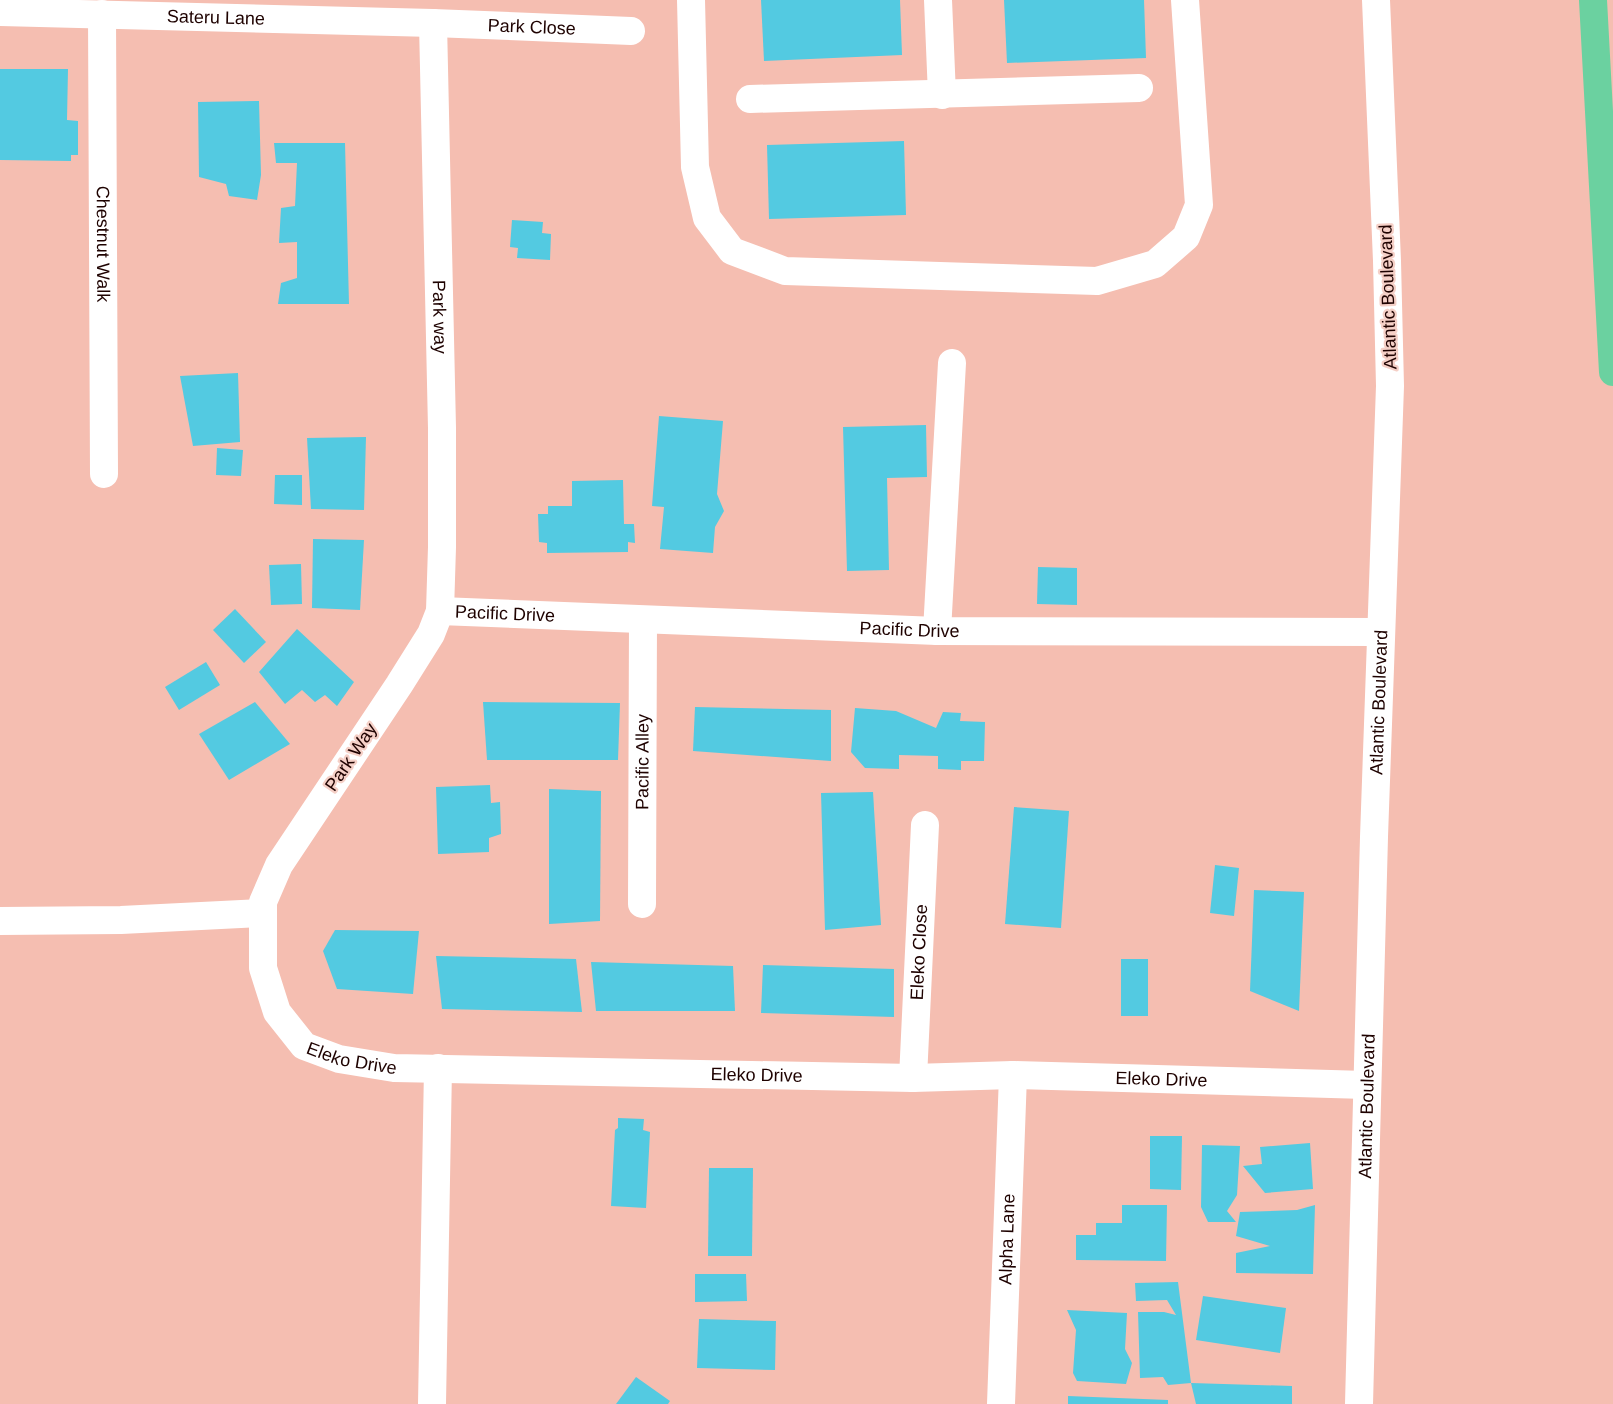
<svg xmlns="http://www.w3.org/2000/svg" width="1613" height="1404" viewBox="0 0 1613 1404" font-family="Arial,sans-serif">
	<rect width="100%" height="100%" fill="#f5beb1"/>
	<g fill="#53cae1">
		<path d="M761,0H900L902,55L764,61Z"/>
		<path d="M1004,0H1144L1146,58L1007,63Z"/>
		<path d="M0,69H68L67,120L78,121V155H71V161L0,160Z"/>
		<path d="M259,101L261,175L257,200L229,196L226,184L199,177L198,102Z"/>
		<path d="M904,141L906,215L769,219L767,145Z"/>
		<path d="M274,143H345L349,304H278L281,283L297,278V242L279,243L281,208L295,206L297,163H276Z"/>
		<path d="M512,220L543,222L542,233L551,234L550,260L517,258L518,248L510,247Z"/>
		<path d="M238,373L240,442L193,446L180,376Z"/>
		<path d="M659,416L723,421L717,494L724,511L715,527L713,553L660,549L664,507L652,506Z"/>
		<path d="M926,425L927,477L887,478L889,570L847,571L843,427Z"/>
		<path d="M366,437L364,510L311,509L307,438Z"/>
		<path d="M217,448L243,450L241,476L216,475Z"/>
		<path d="M275,475H302V505L274,504Z"/>
		<path d="M623,480L624,524H634L635,543L628,542V552L547,553V543L539,542L538,514H548V506H572V481Z"/>
		<path d="M313,539L364,540L360,610L312,608Z"/>
		<path d="M301,564L302,604L271,605L269,565Z"/>
		<path d="M1038,567L1077,568V605L1037,604Z"/>
		<path d="M235,609L266,642L244,663L213,630Z"/>
		<path d="M297,629L354,682L337,706L325,695L315,702L302,690L285,704L259,672Z"/>
		<path d="M206,662L220,685L179,710L165,687Z"/>
		<path d="M255,702L290,744L229,780L199,734Z"/>
		<path d="M483,702L620,703L618,760H487Z"/>
		<path d="M695,707L831,710V761L693,751Z"/>
		<path d="M855,708L896,711L936,728L943,712L961,713L960,721L985,722L984,761H961V770L938,769V756L899,755V769L865,768L851,752Z"/>
		<path d="M490,785L491,803L500,802L501,834L489,838V852L438,854L436,787Z"/>
		<path d="M549,789L601,791L600,921L549,924Z"/>
		<path d="M873,792L881,925L825,930L821,793Z"/>
		<path d="M1014,807L1069,811L1061,928L1005,924Z"/>
		<path d="M1215,865L1239,868L1234,916L1210,913Z"/>
		<path d="M1254,890L1304,892L1299,1011L1250,991Z"/>
		<path d="M335,930L419,931L413,994L337,989L323,951Z"/>
		<path d="M436,956L576,959L582,1012L442,1009Z"/>
		<rect x="1121" y="959" width="27" height="57"/>
		<path d="M591,962L733,966L735,1011H596Z"/>
		<path d="M763,965L894,969V1017L761,1013Z"/>
		<path d="M618,1118L644,1119L643,1130L650,1132L646,1208L611,1206L615,1130L618,1128Z"/>
		<path d="M1150,1136H1182L1181,1190L1150,1189Z"/>
		<path d="M1310,1143L1313,1189L1265,1193L1243,1166L1262,1164L1260,1147Z"/>
		<path d="M1202,1145L1240,1146L1237,1195L1227,1211L1236,1222H1208L1201,1207Z"/>
		<path d="M709,1168H753L752,1256H708Z"/>
		<path d="M1122,1205H1167L1166,1261L1076,1260V1235H1096V1223H1122Z"/>
		<path d="M1315,1205L1313,1274L1236,1273V1253L1270,1246L1236,1236L1240,1212L1297,1210Z"/>
		<path d="M695,1274H746L747,1301L695,1302Z"/>
		<path d="M1178,1282L1191,1383L1168,1385L1163,1377L1140,1378L1138,1312H1164L1176,1315L1167,1300L1136,1301L1135,1283Z"/>
		<path d="M1203,1296L1286,1308L1280,1353L1196,1340Z"/>
		<path d="M1067,1310L1127,1313L1125,1349L1132,1363L1126,1384L1077,1381L1073,1373L1076,1330Z"/>
		<path d="M699,1319L776,1321L775,1370L697,1368Z"/>
		<path d="M636,1377L670,1401L668,1404H616Z"/>
		<path d="M1191,1383L1292,1386V1404H1196Z"/>
		<path d="M1068,1396L1168,1400V1404H1068Z"/>
	</g>
	<g fill="none" stroke-linecap="round" stroke-linejoin="round">
		<g stroke="#fff" stroke-width="28">
			<path d="M691,0L695,167L707,218L732,251L785,271L1097,281L1155,264L1186,237L1199,205L1185,0"/>
			<path d="M938,0L942,95"/>
			<path id="s1" d="M0,12L433,23L631,31"/>
			<path id="s2" d="M102,14L104,474"/>
			<path id="s3" d="M433,23L442,428V547L440,611L431,634L399,685L279,865L263,902V968L277,1012L304,1046L339,1059L394,1068L913,1078L1013,1075L1366,1085"/>
			<path d="M750,99L1139,88"/>
			<path id="s4" d="M440,611L937,631L1380,632"/>
			<path d="M937,631L952,363"/>
			<path id="s5" d="M642,904L643,620"/>
			<path d="M0,921L121,920L263,913"/>
			<path id="s6" d="M913,1078L925,825"/>
			<path d="M432,1404L438,1068"/>
			<path id="s7" d="M1001,1404L1013,1075"/>
			<path id="s8" d="M1359,1404L1374,837L1390,386L1387,261L1376,0"/>
		</g>
		<path stroke="#6bd1a0" stroke-width="28" d="M1593,0L1613,372"/>
	</g>
	<g text-anchor="middle" stroke-width="4.5" stroke-linejoin="round" paint-order="stroke">
		<g font-size="18" fill="#1e0200" stroke="#f5d0c7">
			<text dy="6" stroke="none"><textPath href="#s1" startOffset="216">Sateru Lane</textPath></text>
			<text dy="6" stroke="none"><textPath href="#s1" startOffset="532">Park Close</textPath></text>
			<text dy="6" stroke="none"><textPath href="#s2" startOffset="230">Chestnut Walk</textPath></text>
			<text transform="translate(1388 297) rotate(-92)" y="6">Atlantic Boulevard</text>
			<text dy="6" stroke="none"><textPath href="#s3" startOffset="294">Park way</textPath></text>
			<text dy="6" stroke="none"><textPath href="#s4" startOffset="65">Pacific Drive</textPath></text>
			<text dy="6" stroke="none"><textPath href="#s4" startOffset="470">Pacific Drive</textPath></text>
			<text dy="6" stroke="none"><textPath href="#s8" startOffset="702">Atlantic Boulevard</textPath></text>
			<text transform="translate(351 757) rotate(-56)" y="6">Park Way</text>
			<text dy="6" stroke="none"><textPath href="#s5" startOffset="142">Pacific Alley</textPath></text>
			<text dy="6" stroke="none"><textPath href="#s6" startOffset="126">Eleko Close</textPath></text>
			<text dy="6" stroke="none"><textPath href="#s3" startOffset="1135">Eleko Drive</textPath></text>
			<text dy="6" stroke="none"><textPath href="#s3" startOffset="1541">Eleko Drive</textPath></text>
			<text dy="6" stroke="none"><textPath href="#s3" startOffset="1946">Eleko Drive</textPath></text>
			<text dy="6" stroke="none"><textPath href="#s8" startOffset="298">Atlantic Boulevard</textPath></text>
			<text dy="6" stroke="none"><textPath href="#s7" startOffset="165">Alpha Lane</textPath></text>
		</g>
	</g>
</svg>
